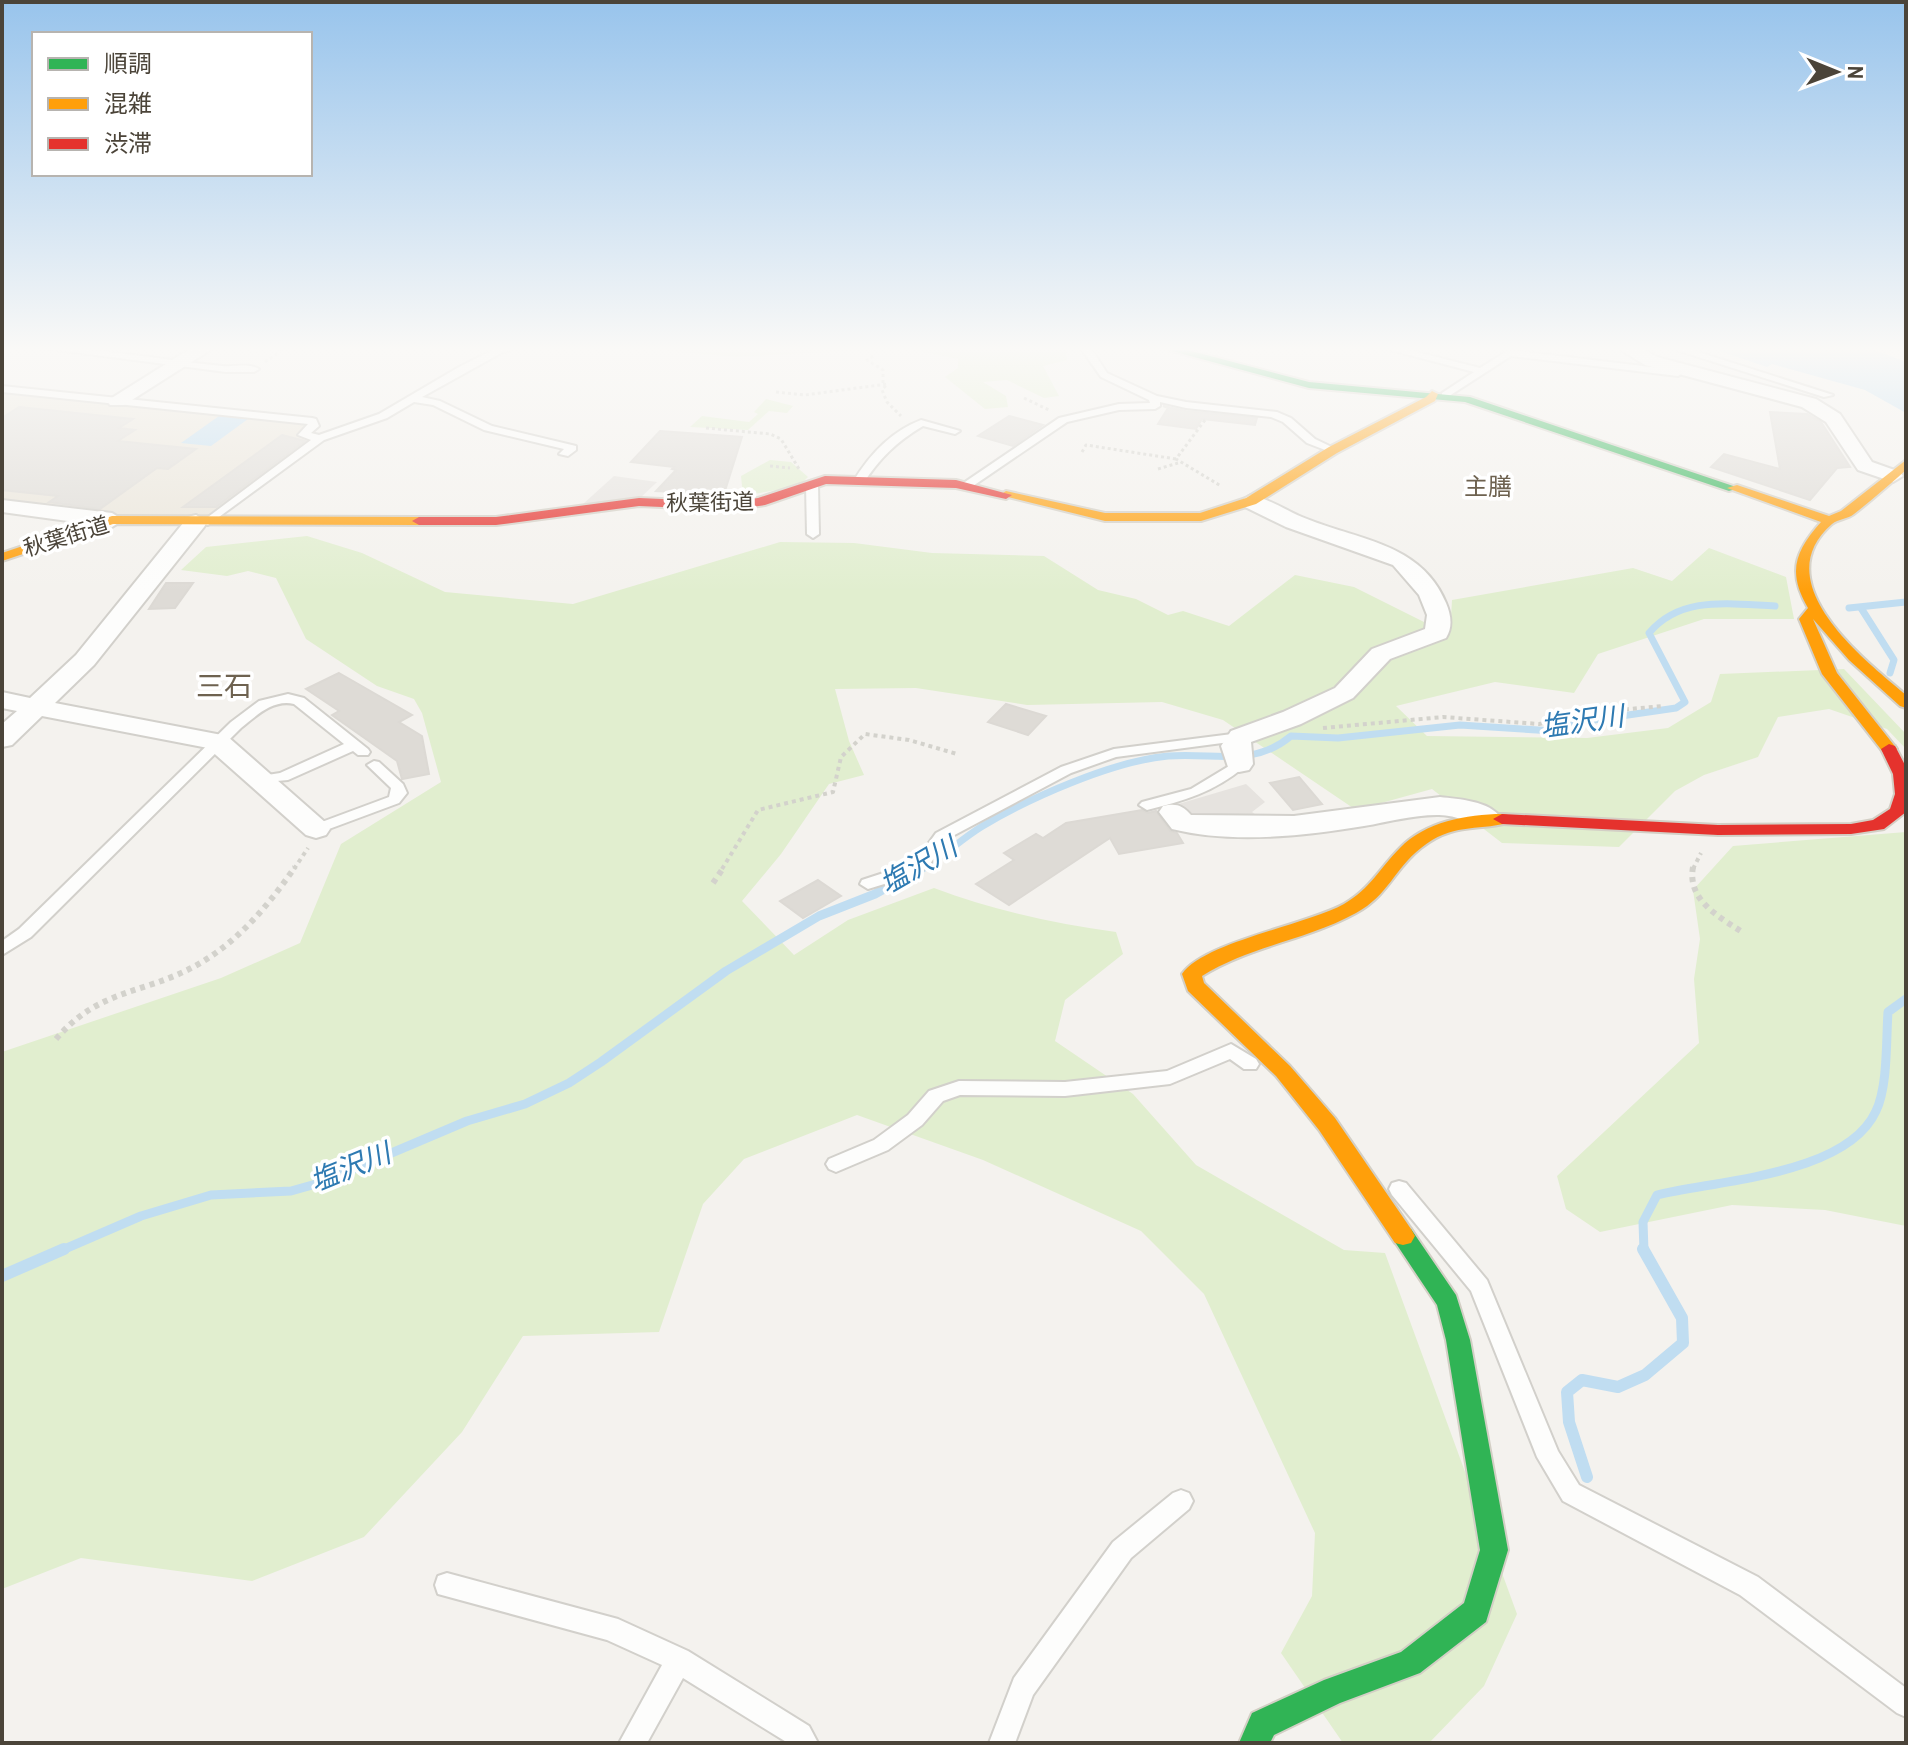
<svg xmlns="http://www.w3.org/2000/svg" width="1908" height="1745" viewBox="0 0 1908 1745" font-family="'Archivo Narrow','Noto Sans JP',sans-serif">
	<rect width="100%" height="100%" fill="#f4f2ee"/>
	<path fill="#eae5da" d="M2,392L307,423L309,426L296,436L313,439L207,520L118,515L2,500Z"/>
	<g fill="#e1eecf">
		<path d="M666,347H1065L1067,360L1043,366L1059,396L1044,398L1007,380L983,382L1006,396L1008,407L985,409L945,377L958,368V359L905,348L736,357L668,351Z"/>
		<path d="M766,399L793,406L787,413L769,411L748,430L690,427L702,416L749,422L758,414L754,412Z"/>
		<path d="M770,460L791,462L808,477L799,486L743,496L741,476Z"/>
		<path d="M307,536L362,553L445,592L573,604L780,542L854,543L932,553L1044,556L1098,590L1136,599L1168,615L1183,611L1229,626L1295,575L1354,587L1450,635L1452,600L1633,568L1672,581L1709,548L1786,577L1794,619H1704L1598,654L1574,693L1495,682L1396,706L1427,736L1587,738L1668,728L1711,702L1720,674L1844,669L1906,734V749L1887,729L1829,709L1778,717L1758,757L1704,775L1675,791L1619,847L1502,843L1432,789L1356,810L1223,720L1162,702L1027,705L916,688L835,689L849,741L864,775L829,784L781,854L742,901L794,955L848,920L934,888C993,910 1054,924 1116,932L1123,954L1065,1000L1055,1041L1133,1094L1196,1165L1344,1250L1385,1253L1517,1614L1484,1686L1429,1743H1343L1281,1653L1312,1596L1315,1533L1204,1294L1141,1231L983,1160L857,1115L744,1159L703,1204L659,1332L523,1336L462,1432L364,1537L252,1581L81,1558L2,1589V1052L221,978L300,943L341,844L441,782L422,713L414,699L377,686L306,639L276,578L248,571L227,576L181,570L206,547Z"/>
		<path d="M1906,832V1226L1825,1210L1732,1205L1600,1232L1566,1209L1557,1176L1699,1043L1694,979L1700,939L1693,890L1733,846Z"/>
	</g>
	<g fill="#e6e3df">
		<path d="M614,476L657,482L639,499L582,505Z"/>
		<path d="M1246,784L1265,802L1252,812L1261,819L1188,817L1175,805Z"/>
	</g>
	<g fill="#c0ddf1">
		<path d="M1708,347H1867L1906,362V413L1865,390L1772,364L1767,367Z"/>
		<path d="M219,416L248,419L211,446L181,443Z"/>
	</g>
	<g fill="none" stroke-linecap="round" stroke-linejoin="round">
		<g stroke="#c0ddf1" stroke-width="7">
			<path d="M1849,608L1906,602"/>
			<path d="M1861,608L1894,660L1890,673"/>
			<path d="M921,869C942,858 960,840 981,827C1029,798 1113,761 1168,756C1214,752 1253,768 1291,736L1338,738L1460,725L1553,731L1580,722L1676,708L1685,702L1649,633C1681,595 1730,604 1775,606"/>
		</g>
		<g stroke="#c0ddf1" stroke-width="9">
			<path d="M60,1251L141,1216L211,1195L291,1191L323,1182L467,1121L525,1104L569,1083L601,1062L726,971L819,916L875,894L924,867"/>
			<path d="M1644,1251L1643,1222L1657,1195C1718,1180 1847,1175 1876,1111C1888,1086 1886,1040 1888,1012L1906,999"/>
		</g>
		<g stroke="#c0ddf1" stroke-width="12">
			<path d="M2,1276L64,1249"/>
			<path d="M1587,1477L1569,1422L1567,1392L1582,1380L1618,1387L1645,1375L1683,1343L1682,1318L1643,1249"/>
		</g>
	</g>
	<g fill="#dedbd6" stroke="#dcd9d4" stroke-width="2">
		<path d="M1163,406L1186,411L1257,418L1255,425L1202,419L1196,429L1158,424L1168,408Z"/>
		<path d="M19,407L133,419L119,428L135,430L118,441L196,449L168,469L157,468L100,509L49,502L58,496L2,490V418Z"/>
		<path d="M1770,412L1807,414L1821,422L1850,467L1837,468L1810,500L1711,467L1724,454L1780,469Z"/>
		<path d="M1009,416L1043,425L1013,446L978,436Z"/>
		<path d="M660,431L742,437L724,494L656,491L676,470L672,469L674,467L631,462Z"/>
		<path d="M282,435L305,441L216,507H183Z"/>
		<path d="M166,583H193L175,608L149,609Z"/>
		<path d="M339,673L412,715L399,722L422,736L429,774L402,779L397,761L332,715L339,711L306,689Z"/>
		<path d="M1006,704L1046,716L1028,735L988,722Z"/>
		<path d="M1299,777L1322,804L1293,810L1270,783Z"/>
		<path d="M1142,810L1148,813L1156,811L1170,831L1177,833L1183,843L1119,854L1110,838L1009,905L976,884L1014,860L1004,853L1036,834L1043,838L1066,823Z"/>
		<path d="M818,880L841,896L803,918L780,901Z"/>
	</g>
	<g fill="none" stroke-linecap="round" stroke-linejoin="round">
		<g stroke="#d2d0cb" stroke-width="4">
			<g id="lane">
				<path d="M34,347C97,347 160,360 222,366C234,367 249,363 259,369L254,372H226Z"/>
				<path d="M522,347L503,352L422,397L440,401L492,426L576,446V450L568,456L559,454L564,449L484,430L433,405L414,402L387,418L324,440L208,525L204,524V520L311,440L298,435L308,424L2,392V386L312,418L316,419L319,426L311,433L319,435L379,414L459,367L497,348Z"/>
				<path d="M1080,347H1090L1107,373L1157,396L1186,402L1277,412L1291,418L1315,439L1338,450L1333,453L1307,443L1283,422L1271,417L1186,408L1160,402V406L1155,409L1119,410L1067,422L970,488H962V484L1059,418L1119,404L1150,403L1149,400L1101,377Z"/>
				<path d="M1379,347H1397L1480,368L1509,350L1676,370L1683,366L1688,369L1678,376L1511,356L1446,398L1442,397V393L1474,372Z"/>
				<path d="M1667,347H1683L1833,395L1824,397Z"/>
				<path d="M921,420L960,431L955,434L923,426C896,442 879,459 863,484H855L853,482C869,455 892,431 921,420Z"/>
				<path d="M812,482L818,485L819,534L813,538L807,534L806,485Z"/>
				<path d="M288,694L304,698L368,749L370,752L368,755H358L353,751L288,780L255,783L253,780L255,777L280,773L344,744L294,704C273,699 256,716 241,728L31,937L2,955V941L19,929L231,722L259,701Z"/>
				<path d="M1240,733L1245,734L1247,737L1245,740L1116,757L1071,773L947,839L930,864L917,874L868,889L860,884L862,880L905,866L918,858L936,833L1061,767L1114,749Z"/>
				<path d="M1239,760L1244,761L1246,764L1244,767C1214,792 1184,801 1147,810L1139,805L1142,802L1191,789Z"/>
				<path d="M374,761L379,762L403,784L407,793L399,803L321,832H311L308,829L311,826L389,797L391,788L367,765Z"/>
				<path d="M1231,1044L1256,1059L1259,1064L1256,1069H1244L1230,1059L1170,1084L1065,1096L960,1095L943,1101L922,1125L888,1150L836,1172L829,1169L826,1164L829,1159L874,1140L908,1115L929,1091L959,1081L1065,1082L1167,1071Z"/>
				<path d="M1399,1181L1406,1183L1487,1280L1558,1451L1579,1485L1758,1577L1906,1688V1717L1897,1713L1740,1595L1563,1501L1537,1457L1471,1291L1392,1195L1389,1189L1392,1183Z"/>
				<path d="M1181,1490L1189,1493L1193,1501L1189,1509L1131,1558L1033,1695L1015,1743H989L1014,1678L1113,1542L1173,1493Z"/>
				<path d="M447,1573L618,1619L688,1651L809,1726L818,1743H788L683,1678L647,1743H619L662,1665L607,1640L438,1594L435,1585L438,1576Z"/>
			</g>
		</g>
		<g stroke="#d2d0cb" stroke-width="4">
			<g id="street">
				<path d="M193,347L212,349L124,405H110L107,401Z"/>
				<path d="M1616,347H1639L1657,357L1816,399L1840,414L1872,462L1900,472L1903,476L1893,482L1858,470L1826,422L1802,407L1645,365Z"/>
				<path d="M1251,495C1269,499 1285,510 1302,517C1356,540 1421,542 1446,603C1451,615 1453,627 1446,638L1390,659L1353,698L1301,724L1251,742L1253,764L1249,770L1239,772L1229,770L1221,746L1231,731L1283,712L1335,688L1372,649L1425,629L1427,615L1419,595L1393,565L1286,527L1243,506L1240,501Z"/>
				<path d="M2,500L112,513L123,520L112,527L2,512Z"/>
				<path d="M196,515L207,522L204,527L94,665L55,703L227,736L326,823L330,829L326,835L316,838L306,835L208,748L42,716L12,745L2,747V724L17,711L2,708V692L30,698L76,655L188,517Z"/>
				<path d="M1440,797C1459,799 1490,801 1501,818L1497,824C1477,829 1459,814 1437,815C1412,815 1388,822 1364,826C1303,836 1232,844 1172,829L1159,812L1163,806C1176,803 1182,805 1191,815L1294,816Z"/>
			</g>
		</g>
		<g stroke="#d3cfc5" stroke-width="4">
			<g id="fast">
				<path d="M1157,347H1176L1309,382L1470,397L1739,488L1729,491L1465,402L1309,388Z"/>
				<path d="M1403,1227L1411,1229L1456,1295L1470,1340L1508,1550L1486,1622L1420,1673L1340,1703L1274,1735L1270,1743H1239L1252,1713L1324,1680L1401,1652L1464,1603L1480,1550L1446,1340L1437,1305L1391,1236L1395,1229Z"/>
			</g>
		</g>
		<g stroke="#d3cfc5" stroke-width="4">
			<g id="slow">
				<path d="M1432,391L1438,394L1435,401L1337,453L1256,504L1201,521H1105L1000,495L1006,491L1105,513H1200L1246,498L1329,447L1426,397Z"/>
				<path d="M1906,460V470C1889,485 1872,500 1854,514C1848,519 1838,519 1832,524C1765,582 1863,659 1906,695V708L1900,706L1849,660L1813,619L1837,673L1897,749L1889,754L1883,752L1822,674L1799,619L1808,608C1787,572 1795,551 1821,522L1727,488L1737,485L1829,516L1841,511Z"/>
				<path d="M112,516L419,517L426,521L419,525L113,524L2,561V553Z"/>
				<path d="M1502,814L1508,815L1511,819L1508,823C1475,831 1452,823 1421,848C1394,869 1389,895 1356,913C1307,940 1250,946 1202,976L1204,983L1290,1066L1335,1118L1411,1229L1415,1236L1411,1243L1403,1245L1395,1243L1319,1130L1276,1076L1188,991L1182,974C1204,942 1306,925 1344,904C1370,889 1380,868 1400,848C1425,822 1467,814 1502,814Z"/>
			</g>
		</g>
		<g stroke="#d3cfc5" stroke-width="4">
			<g id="jam">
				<path d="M825,476L956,480L1012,495L1006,499L956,488L826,484L765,505L731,510L639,506L496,525H419L412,521L419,517H496L639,498L731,502L758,498Z"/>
				<path d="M1889,744L1895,746L1906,767V812L1884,829L1851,834L1718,835L1502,824L1493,819L1502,814L1718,825L1851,824L1873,820L1890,809L1895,794L1893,774L1881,749Z"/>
			</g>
		</g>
		<g stroke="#d3d2cc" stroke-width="3" stroke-dasharray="3 3" stroke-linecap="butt">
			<path d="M873,356L867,360L883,370V383"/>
			<path d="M265,362L287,347"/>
			<path d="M776,392L805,395L887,384L882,390L887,402L901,416"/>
			<path d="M1024,398L1049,410"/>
			<path d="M1205,420L1176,459L1221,486"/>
			<path d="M706,428L770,434L781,439L799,469"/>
			<path d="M1082,452L1086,445L1176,459"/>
			<path d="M770,466L790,468"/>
			<path d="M1158,469L1178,463"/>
		</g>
		<g stroke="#d3d2cc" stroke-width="4" stroke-dasharray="4 4" stroke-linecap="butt">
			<path d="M1323,728L1443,717L1539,724L1596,712L1663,706"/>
			<path d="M294,869L308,848"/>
			<path d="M722,869L758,810L833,792L841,757L865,734L909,740L957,754"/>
			<path d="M1693,869L1701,853"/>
		</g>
		<g stroke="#d3d2cc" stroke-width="6" stroke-dasharray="5 5" stroke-linecap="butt">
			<path d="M1693,867C1687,900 1718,916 1742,932"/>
			<path d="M713,883L724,867"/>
			<path d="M56,1039C100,988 142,995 195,966C237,943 268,906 295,867"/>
		</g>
		<use href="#lane" fill="#fdfdfc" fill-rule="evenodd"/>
		<use href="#street" fill="#fdfdfc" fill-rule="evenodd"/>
		<use href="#fast" fill="#30b455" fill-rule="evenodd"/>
		<use href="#slow" fill="#ff9f0a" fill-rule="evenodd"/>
		<use href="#jam" fill="#e5322d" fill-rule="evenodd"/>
	</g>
	<linearGradient id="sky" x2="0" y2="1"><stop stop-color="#98c4ec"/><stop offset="0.59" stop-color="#faf9f7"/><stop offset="1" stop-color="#faf9f7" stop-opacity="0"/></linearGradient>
	<rect width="1908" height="592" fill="url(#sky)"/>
	<g text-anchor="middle" stroke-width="7" stroke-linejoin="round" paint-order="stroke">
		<g font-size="22" fill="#4b4439" stroke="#fff">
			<text transform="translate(710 502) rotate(-1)" y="8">秋葉街道</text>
			<text transform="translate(66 536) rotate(-17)" y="8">秋葉街道</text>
		</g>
		<g font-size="24" fill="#6e6250" stroke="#fff">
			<text x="1488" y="495">主膳</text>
		</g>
		<g font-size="28" fill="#6e6250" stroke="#fff">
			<text x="224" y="696">三石</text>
		</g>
		<g font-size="28" font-style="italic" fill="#2e7ab2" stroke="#fff">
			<text transform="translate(1582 721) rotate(-8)" y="10">塩沢川</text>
			<text transform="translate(918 865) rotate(-30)" y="10">塩沢川</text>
			<text transform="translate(350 1167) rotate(-22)" y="10">塩沢川</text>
		</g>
	</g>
	<rect width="1908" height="1745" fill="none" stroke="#4b4439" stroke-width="8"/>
	<rect x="32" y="32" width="280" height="144" fill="#ffffff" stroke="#b7b4b0" stroke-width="2"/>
	<rect x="48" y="58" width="40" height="12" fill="#30b455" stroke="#b7b4b0" stroke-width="2"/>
	<text x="104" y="72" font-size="24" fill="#4b4439">順調</text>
	<rect x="48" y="98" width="40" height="12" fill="#ff9f0a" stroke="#b7b4b0" stroke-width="2"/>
	<text x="104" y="112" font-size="24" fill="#4b4439">混雑</text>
	<rect x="48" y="138" width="40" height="12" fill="#e5322d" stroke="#b7b4b0" stroke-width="2"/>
	<text x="104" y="152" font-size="24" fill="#4b4439">渋滞</text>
	<g transform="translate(1836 72) rotate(91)" stroke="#ffffff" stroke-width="6" paint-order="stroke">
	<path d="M0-6L14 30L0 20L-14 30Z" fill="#4b4439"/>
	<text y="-12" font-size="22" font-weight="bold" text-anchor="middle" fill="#4b4439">N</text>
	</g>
</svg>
